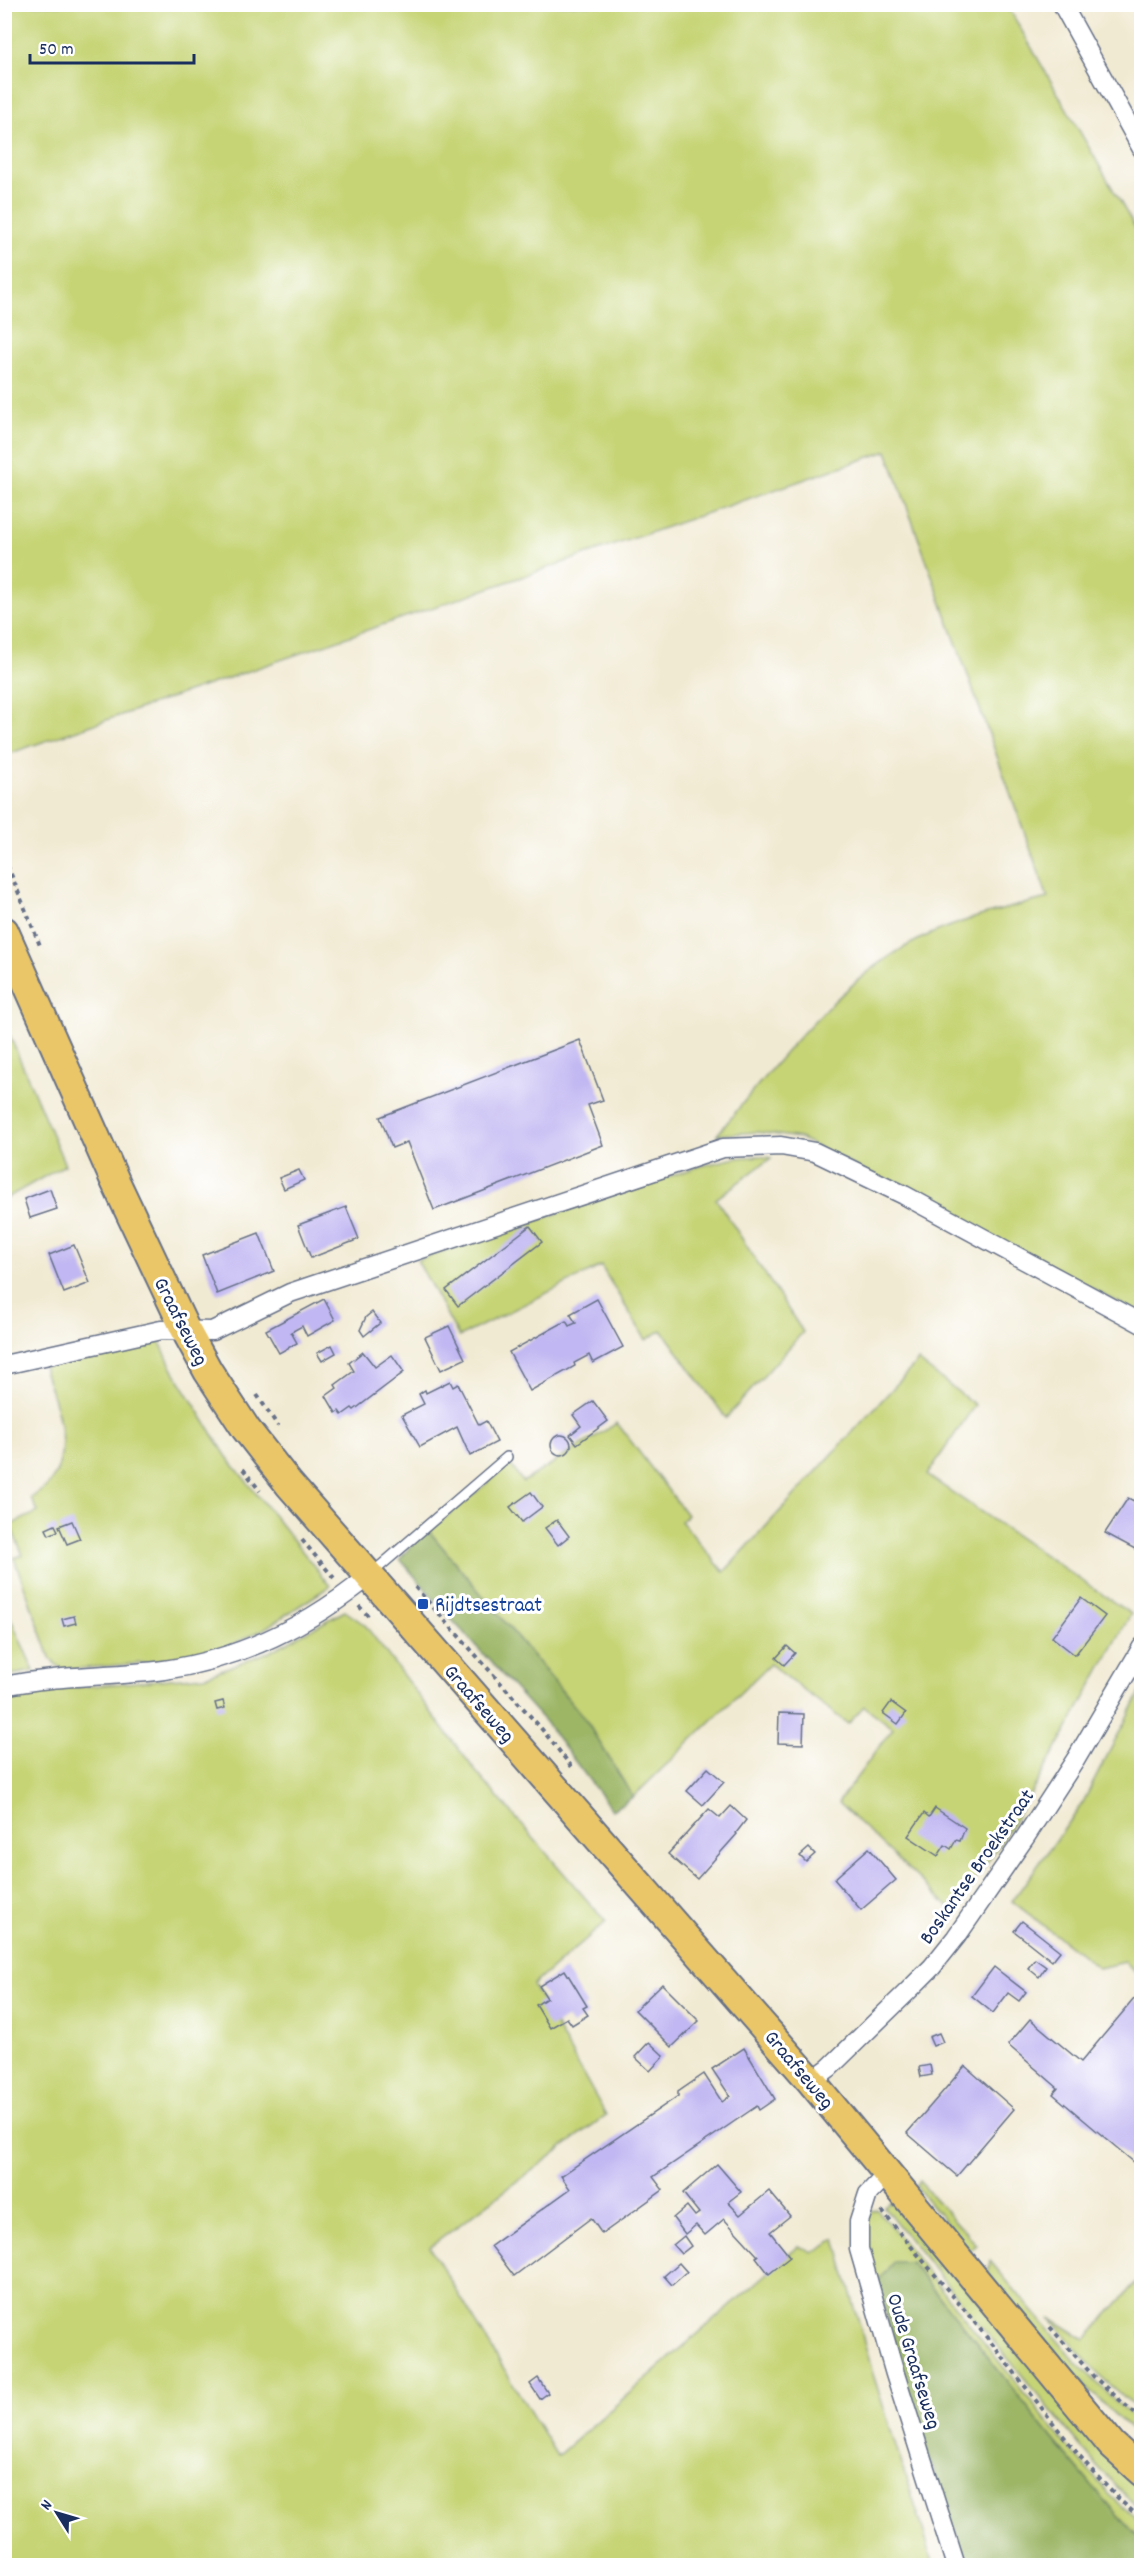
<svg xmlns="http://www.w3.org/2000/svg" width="1146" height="2570" viewBox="0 0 1146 2570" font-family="Dekko,sans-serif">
	<rect width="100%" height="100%" fill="#fff"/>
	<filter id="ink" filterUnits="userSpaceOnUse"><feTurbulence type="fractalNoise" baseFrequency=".0167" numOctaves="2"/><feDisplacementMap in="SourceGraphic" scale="12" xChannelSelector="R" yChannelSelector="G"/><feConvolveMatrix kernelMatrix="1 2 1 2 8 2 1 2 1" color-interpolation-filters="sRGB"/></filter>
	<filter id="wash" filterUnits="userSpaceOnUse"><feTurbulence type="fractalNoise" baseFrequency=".008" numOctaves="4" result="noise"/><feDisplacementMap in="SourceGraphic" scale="24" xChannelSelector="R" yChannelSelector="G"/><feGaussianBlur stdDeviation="1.35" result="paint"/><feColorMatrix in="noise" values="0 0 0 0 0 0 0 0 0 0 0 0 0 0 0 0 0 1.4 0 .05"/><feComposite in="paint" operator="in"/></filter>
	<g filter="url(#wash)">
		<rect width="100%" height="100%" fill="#f1ead3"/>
		<g fill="#c6d475" stroke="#70826a" stroke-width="1.5">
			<path d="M4,5H1007L1141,238L1142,1305L1139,1313L800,1138L757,1132L717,1135C772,1067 842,976 922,938C962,919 1005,909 1048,898L887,451L5,755Z"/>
			<path d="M4,1022L65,1165L5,1199H4Z"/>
			<path d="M759,1156L771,1158L716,1199L803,1332L726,1418L662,1330L646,1340L601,1266L459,1337L417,1260L701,1166L736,1158Z"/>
			<path d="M159,1340L173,1370L227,1457L330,1586L264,1629L221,1650L153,1662L63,1670L51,1660L14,1558L23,1555L10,1525L38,1512L31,1498C38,1493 48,1487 52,1480C74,1447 54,1400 43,1367Z"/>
			<path d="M918,1361L975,1405L927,1475L1131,1614C1075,1714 1022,1819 953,1911L838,1803L893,1728L864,1706L848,1724L770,1664L633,1797L585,1719L429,1531L510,1464L523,1482L617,1423L687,1515L681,1521L724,1572Z"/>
			<path d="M4,1606H5L34,1671L5,1676Z"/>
			<path d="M345,1611L365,1625L477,1773L606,1922L533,1985L606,2115L430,2247L557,2456L799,2246L812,2253L836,2239L873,2374L934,2565L5,2566V1696L25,1692L205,1676L271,1651Z"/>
			<path d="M1141,1691V1976L1124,1962L1099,1968L1012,1901L1081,1806Z"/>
			<path d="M919,2181L977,2245L969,2251L916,2186Z"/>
			<path d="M891,2202L1141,2482V2510C1098,2471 1063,2425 1026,2380C978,2323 930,2265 884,2207Z"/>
			<path d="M877,2209L1065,2444L1109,2494L1141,2523V2538C1112,2512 1088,2481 1062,2450C1011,2388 963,2323 910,2262L877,2282L864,2241L869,2212Z"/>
			<path d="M990,2261L1077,2363L1141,2426V2439C1085,2389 1035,2332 988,2274Z"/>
			<path d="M1141,2278V2413L1095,2371L1050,2318L1085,2339Z"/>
		</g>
		<g fill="#9cb666" stroke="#5c7262" stroke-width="1.5">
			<path d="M429,1531L585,1719L633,1797L612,1810L545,1722L445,1612L400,1559L414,1542Z"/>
			<path d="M893,2262H910C963,2323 1011,2388 1062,2450C1088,2481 1112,2512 1141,2538V2565H967L917,2424L877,2282Z"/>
		</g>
		<g id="blocks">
			<g fill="#c1b7f2">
				<path d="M580,1040L603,1100L588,1105L603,1145L434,1210L407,1142L392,1148L380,1117Z"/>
				<path d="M299,1170L304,1180L284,1189L279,1178Z"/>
				<path d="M50,1189L57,1209L30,1218L24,1199Z"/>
				<path d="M346,1207L359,1239L311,1258L298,1225Z"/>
				<path d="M530,1226L542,1242L458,1306L446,1290Z"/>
				<path d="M259,1233L274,1271L217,1294L202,1255Z"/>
				<path d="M74,1245L90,1283L64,1293L49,1255Z"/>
				<path d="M324,1299L335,1320L307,1336L302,1326L291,1332L297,1343L279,1353L266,1330Z"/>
				<path d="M597,1299L623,1347L593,1363L589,1355L574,1363L575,1366L530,1391L509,1352L566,1321L569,1326L576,1323L570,1314Z"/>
				<path d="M372,1312L380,1323L364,1336L360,1330L366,1317Z"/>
				<path d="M449,1326L465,1359L441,1370L425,1337Z"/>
				<path d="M332,1345L336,1353L322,1361L317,1353Z"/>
				<path d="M363,1352L375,1367L392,1355L404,1372L354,1410L352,1408L342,1415L339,1411L336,1413L326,1396L337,1388L335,1385L354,1371L349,1363Z"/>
				<path d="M450,1381L453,1387L458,1384L479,1425L486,1421L497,1442L470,1456L457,1427L420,1447L402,1415L424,1404L419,1394L425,1390L426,1393Z"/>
				<path d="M593,1401L608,1421L577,1444L570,1435L581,1426L573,1415Z"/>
				<circle cx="561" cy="1445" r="10"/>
				<path d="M531,1492L542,1507L522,1522L510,1507Z"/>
				<path d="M1128,1498L1142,1505V1537L1135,1549L1105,1533Z"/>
				<path d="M557,1520L569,1536L558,1545L545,1528Z"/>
				<path d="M72,1521L80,1539L67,1544L59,1526Z"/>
				<path d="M55,1525L58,1531L49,1535L46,1529Z"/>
				<path d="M1081,1598L1105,1616L1075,1655L1052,1637Z"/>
				<path d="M74,1616L76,1623L64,1626L62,1619Z"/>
				<path d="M787,1646L795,1653L784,1665L776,1658Z"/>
				<path d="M223,1701L225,1708L217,1710L215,1703Z"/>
				<path d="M891,1702L906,1713L898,1724L883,1713Z"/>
				<path d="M779,1713L804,1714L803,1744L778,1743Z"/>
				<path d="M708,1768L724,1782L703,1805L687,1791Z"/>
				<path d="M731,1806L746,1820L736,1833L737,1834L697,1879L668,1854L709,1809L720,1818Z"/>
				<path d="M935,1808L965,1828L960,1841L956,1840L951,1849L945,1845L938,1856L908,1836L924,1813L929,1817Z"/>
				<path d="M809,1848L815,1854L806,1862L800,1856Z"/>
				<path d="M869,1848L896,1880L861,1910L834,1879Z"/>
				<path d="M1022,1921L1060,1951L1052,1961L1014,1931Z"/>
				<path d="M1035,1959L1046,1967L1039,1977L1028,1968Z"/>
				<path d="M994,1967L1026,1992L1019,2001L1008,1993L993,2013L972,1996Z"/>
				<path d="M565,1970L587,2006L583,2008L588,2015L572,2025L567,2018L550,2028L536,2005L547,1998L539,1986Z"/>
				<path d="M662,1984L699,2021L672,2047L635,2010Z"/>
				<path d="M1134,1999L1142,2005V2169L1053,2094L1058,2088L1008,2045L1030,2019L1081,2062Z"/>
				<path d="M939,2033L943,2042L933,2046L929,2037Z"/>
				<path d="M649,2042L664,2056L650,2071L635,2057Z"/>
				<path d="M744,2048L775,2099L759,2110L757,2106L653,2177L663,2190L602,2234L591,2218L514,2276L491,2246L570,2189L561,2176L678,2096V2092L704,2074L722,2102L730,2096L712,2069Z"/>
				<path d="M930,2065L932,2075L921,2077L919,2067Z"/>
				<path d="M965,2066L1014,2109L957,2176L907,2133Z"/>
				<path d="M717,2164L741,2192L728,2202L740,2215L769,2191L790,2216L770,2232L790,2257L769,2274L756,2257L758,2256L724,2219L705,2235L696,2225L685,2234L673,2218L687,2206L695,2216L699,2213L683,2193Z"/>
				<path d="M684,2236L691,2246L681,2254L673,2245Z"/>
				<path d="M679,2263L687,2272L672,2285L664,2276Z"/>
				<path d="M538,2378L548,2393L540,2399L530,2384Z"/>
			</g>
		</g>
	</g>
	<g filter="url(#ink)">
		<use href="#blocks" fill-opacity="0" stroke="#667087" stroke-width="1.5"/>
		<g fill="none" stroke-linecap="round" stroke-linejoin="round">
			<g stroke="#667087" stroke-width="12">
				<path id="service" d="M371,1574L507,1457"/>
			</g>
			<g stroke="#667087" stroke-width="21">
				<g id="minor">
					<path d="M1062,4L1142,149"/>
					<path d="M4,1365L161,1330L212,1331L290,1293L723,1148L781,1146L815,1152L904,1195L1142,1324"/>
					<path d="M4,1686C57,1675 111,1677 164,1670C240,1659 310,1625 369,1576"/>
					<path d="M811,2081L829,2068L907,1992L932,1967L956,1937L1026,1836L1076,1759L1142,1647"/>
					<path d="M887,2174L868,2194L859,2222V2249L895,2374L956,2566"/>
				</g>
			</g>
			<g stroke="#667087" stroke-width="32">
				<path id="primary" d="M4,931L116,1183L185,1329L208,1371L246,1429L289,1484L811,2081L1112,2445L1142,2472"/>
			</g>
			<g stroke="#667087" stroke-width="4" stroke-dasharray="4.5 4.5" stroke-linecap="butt">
				<path d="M4,857L41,948"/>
				<path d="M257,1395L278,1426"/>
				<path d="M243,1469L260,1491"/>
				<path d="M302,1540L334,1578"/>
				<path d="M415,1587L540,1727L572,1767"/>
				<path d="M359,1606L370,1618"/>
				<path d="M882,2211C923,2262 967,2311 1007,2363C1045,2411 1094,2482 1142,2519"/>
				<path d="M1050,2327L1094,2377L1142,2420"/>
			</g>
			<use href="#service" stroke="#fff" stroke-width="9"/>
			<use href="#minor" stroke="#fff" stroke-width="18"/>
			<use href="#primary" stroke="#eac669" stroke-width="28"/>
		</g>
	</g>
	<rect fill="#1a4fb4" stroke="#fff" stroke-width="2" x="417" y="1598" width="12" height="12" rx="3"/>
	<g text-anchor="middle" stroke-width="6" stroke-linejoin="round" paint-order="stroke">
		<g font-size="21" fill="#1b2f5e" stroke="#fff">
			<text transform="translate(182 1321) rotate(63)" y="7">Graafseweg</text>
			<text transform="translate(480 1703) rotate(49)" y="7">Graafseweg</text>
			<text transform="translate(976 1866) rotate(-55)" y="7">Boskantse Broekstraat</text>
			<text transform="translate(800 2069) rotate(50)" y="7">Graafseweg</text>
			<text transform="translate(915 2361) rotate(73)" y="7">Oude Graafseweg</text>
		</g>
		<g font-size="21" fill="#164399" stroke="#fff" text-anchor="start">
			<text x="435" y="1611">Rijdtsestraat</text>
		</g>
	</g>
	<rect width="1146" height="2570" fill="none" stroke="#fff" stroke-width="24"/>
	<g transform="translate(57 2513) rotate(307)" stroke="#ffffff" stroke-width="4.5" paint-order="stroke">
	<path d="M0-4.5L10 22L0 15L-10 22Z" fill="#1b2f5e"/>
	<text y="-9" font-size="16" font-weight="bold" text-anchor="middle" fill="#1b2f5e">N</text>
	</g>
	<path d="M30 54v9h164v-9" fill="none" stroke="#1b2f5e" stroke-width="3"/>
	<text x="39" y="54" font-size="18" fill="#1b2f5e" stroke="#ffffff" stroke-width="4.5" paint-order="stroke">50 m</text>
</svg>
